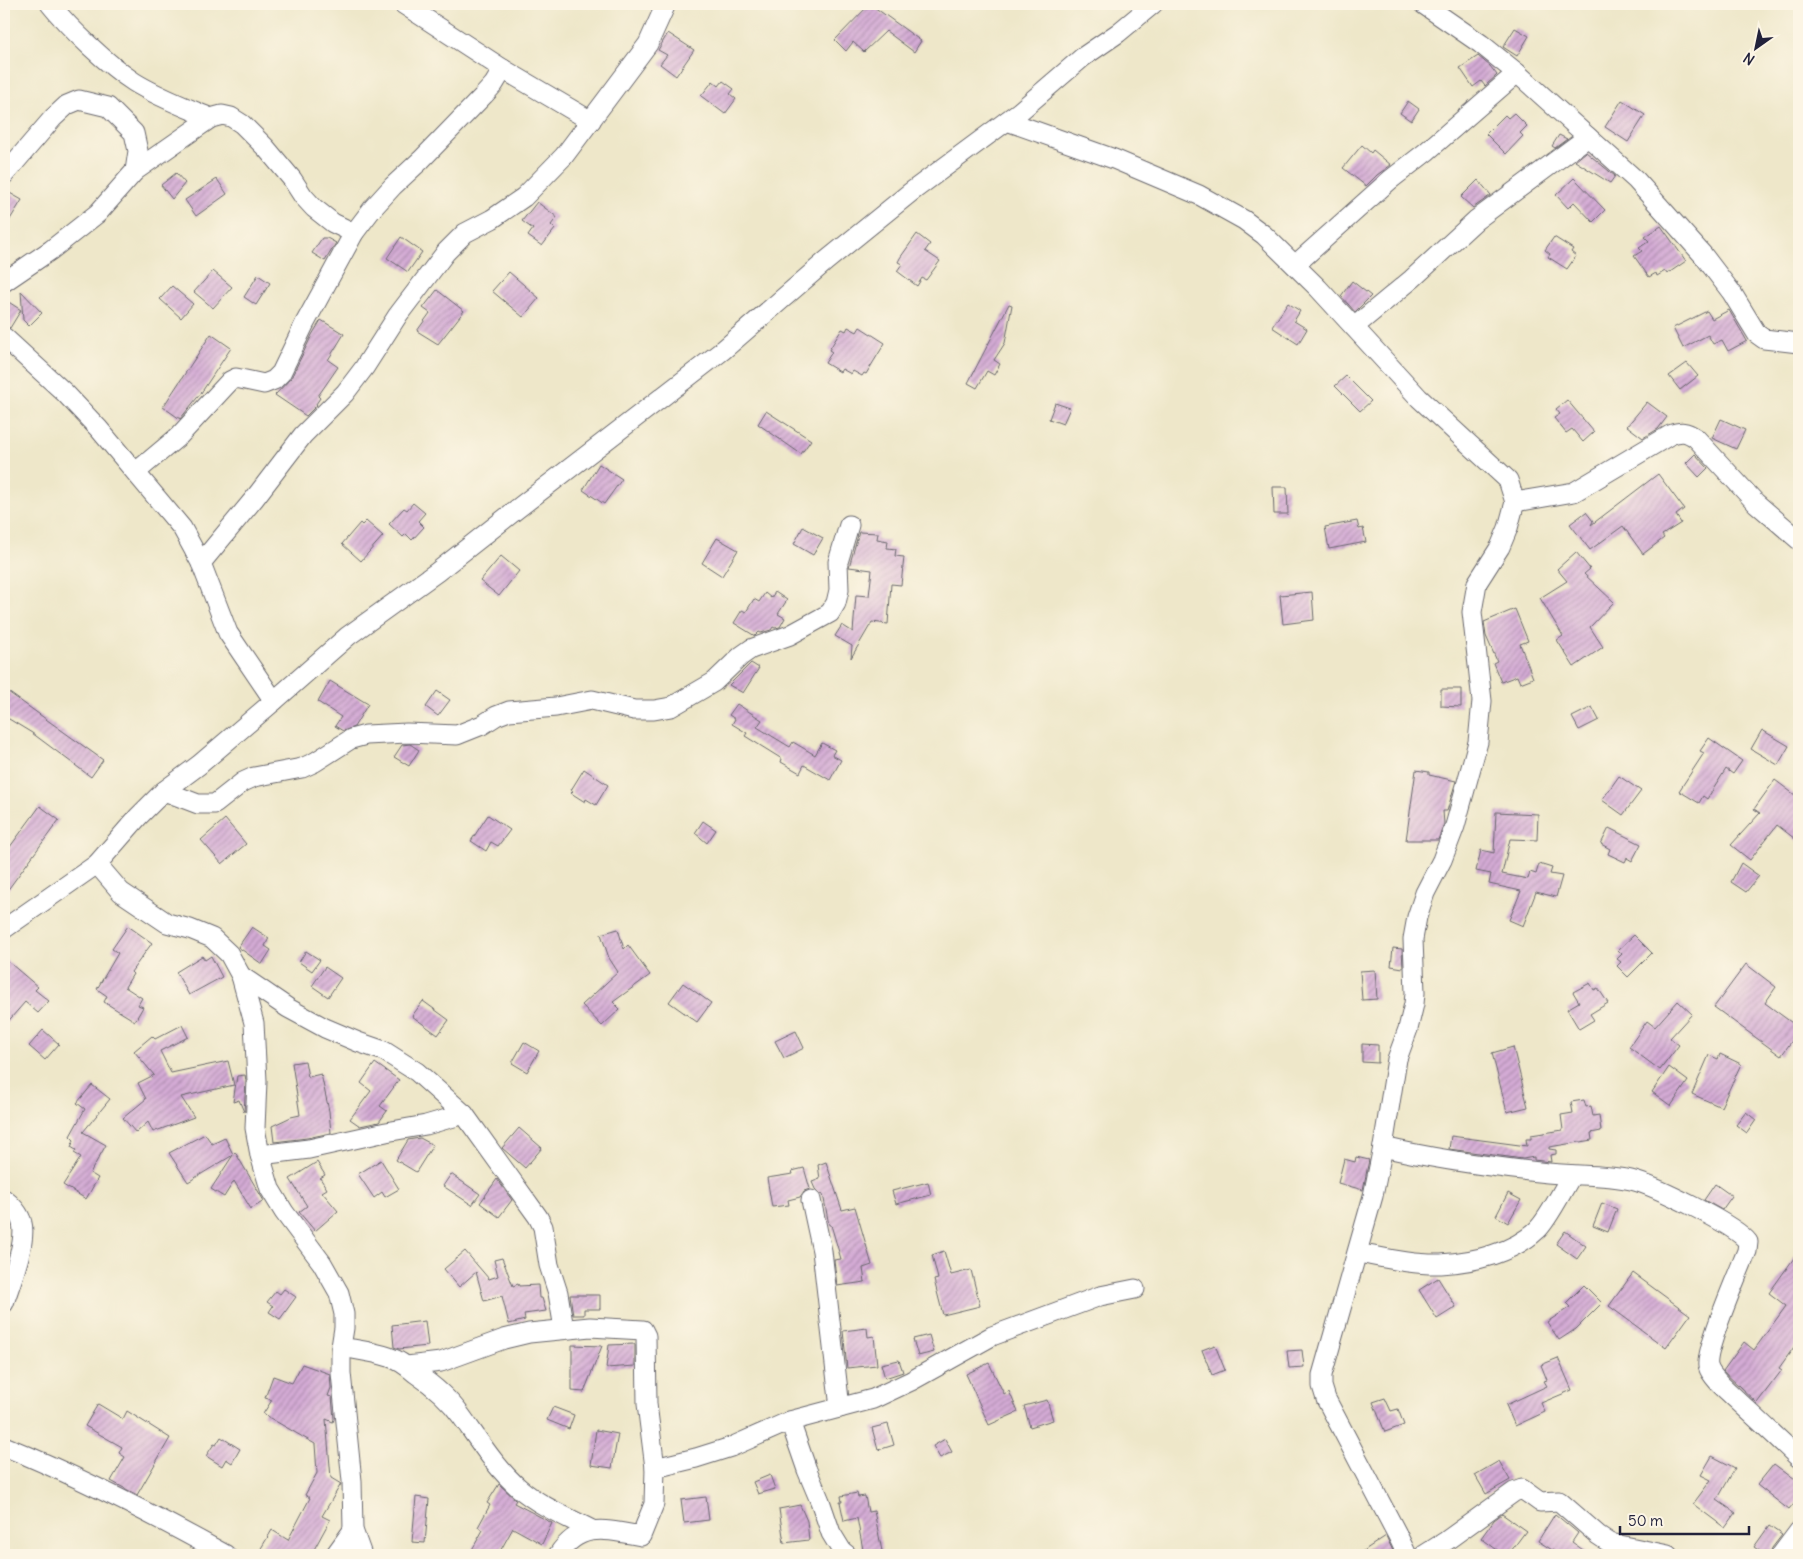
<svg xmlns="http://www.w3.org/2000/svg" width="1803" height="1559" viewBox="0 0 1803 1559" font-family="Delius,sans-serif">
	<defs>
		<pattern id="building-hatch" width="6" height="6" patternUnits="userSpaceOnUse" patternTransform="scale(1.25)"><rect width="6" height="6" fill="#d4abd5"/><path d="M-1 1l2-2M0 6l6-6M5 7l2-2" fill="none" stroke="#ac8bae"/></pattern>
	</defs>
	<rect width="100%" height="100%" fill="#fcf5e5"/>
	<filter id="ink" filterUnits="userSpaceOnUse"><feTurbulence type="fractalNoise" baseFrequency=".02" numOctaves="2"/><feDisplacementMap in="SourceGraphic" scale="10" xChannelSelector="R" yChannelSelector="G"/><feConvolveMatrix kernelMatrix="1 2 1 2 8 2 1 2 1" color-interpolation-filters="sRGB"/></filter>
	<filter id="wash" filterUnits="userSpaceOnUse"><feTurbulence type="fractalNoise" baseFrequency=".0096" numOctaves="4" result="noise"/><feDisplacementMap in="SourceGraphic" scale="20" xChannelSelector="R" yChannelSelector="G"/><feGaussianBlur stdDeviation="1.12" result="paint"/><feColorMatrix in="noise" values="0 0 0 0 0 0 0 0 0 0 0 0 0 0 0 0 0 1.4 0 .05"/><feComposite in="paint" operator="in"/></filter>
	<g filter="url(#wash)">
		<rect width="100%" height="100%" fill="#eee7c9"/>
		<g id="blocks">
			<g fill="url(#building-hatch)">
				<path d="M870,4L921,41L914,52L886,31L864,52L853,42L846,51L835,40Z"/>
				<path d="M1515,28L1529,36L1517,56L1503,47Z"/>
				<path d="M668,33L694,50L676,76L660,64L667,55L658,50Z"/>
				<path d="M1478,56L1490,66L1497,75L1485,86L1481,81L1473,87L1460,68Z"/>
				<path d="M713,81L719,86L723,81L734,89L730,94L736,99L725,114L701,96Z"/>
				<path d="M1622,100L1645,115L1628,142L1605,127Z"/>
				<path d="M1408,101L1419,109L1411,121L1400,113Z"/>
				<path d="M1514,113L1527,126L1520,133L1523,136L1506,154L1486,134L1505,115L1508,118Z"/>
				<path d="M1559,135L1567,139L1555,148L1552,146Z"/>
				<path d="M1362,145L1371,153L1373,150L1391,165L1377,175L1366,186L1343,168Z"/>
				<path d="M1586,152L1615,176L1610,183L1575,161Z"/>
				<path d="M176,173L185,183L172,199L161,185Z"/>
				<path d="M1574,178L1605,210L1593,222L1574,202L1568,208L1556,195Z"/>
				<path d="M217,179L227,194L196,216L185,200Z"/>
				<path d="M1478,180L1491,195L1473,208L1461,197Z"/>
				<path d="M8,192L22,200L4,229V200Z"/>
				<path d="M537,202L557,217L551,225L555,229L542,246L528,236L533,229L522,221Z"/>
				<path d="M1661,226L1686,261L1667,274L1665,271L1657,276L1656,273L1649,277L1634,256L1642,251L1639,248L1649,241L1645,237Z"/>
				<path d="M917,234L930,244L925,251L940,261L926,280L922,278L917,286L897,271L902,264L898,262L900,258Z"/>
				<path d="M401,237L422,252L408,272L387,258Z"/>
				<path d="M1554,237L1573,249L1571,252L1576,256L1567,269L1548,257L1550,254L1545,250Z"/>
				<path d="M322,238H327L336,243L325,261L312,253Z"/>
				<path d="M213,271L232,287L213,308L194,292Z"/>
				<path d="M509,272L539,298L523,317L492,291Z"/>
				<path d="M258,275L270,283L256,305L244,297Z"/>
				<path d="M1352,281L1371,296L1355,312L1341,296Z"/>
				<path d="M172,286L193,304L181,318L160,299Z"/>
				<path d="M437,290L464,311L438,344L417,331L430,313L423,308Z"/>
				<path d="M21,291L42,313L29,326L23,320Z"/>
				<path d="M4,299L21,310L10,328L4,326Z"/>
				<path d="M1288,303L1300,311L1294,321L1307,329L1298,344L1272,327Z"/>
				<path d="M1009,304L1012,305L1005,343L994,360L1000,364L994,375L987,371L977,388L968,383Z"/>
				<path d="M1729,310L1747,341L1728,351L1722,340L1713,344L1708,335L1683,348L1673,328L1707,311L1712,319Z"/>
				<path d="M321,320L344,334L328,360L338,367L318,396L320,398L316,404L317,405L306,416L275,395L291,378L312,335Z"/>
				<path d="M848,327L857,332L860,327L885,343L866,374L864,373L862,376L853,371L851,374L842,369L840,372L825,363L832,352L829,350L842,329L846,331Z"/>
				<path d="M211,334L231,348L201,393L180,419L163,407Z"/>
				<path d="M1687,363L1698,376L1680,390L1669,376Z"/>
				<path d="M1346,376L1371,401L1360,411L1335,386Z"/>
				<path d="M1567,400L1594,432L1583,442L1572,429L1566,433L1554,418L1560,414L1556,409Z"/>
				<path d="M1647,402L1667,417L1658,429L1643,438L1627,426Z"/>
				<path d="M1055,403L1070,408L1063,424L1049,419Z"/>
				<path d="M766,411L811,440L801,454L758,424Z"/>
				<path d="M1721,419L1745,430L1736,449L1712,438Z"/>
				<path d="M1695,454L1708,468L1699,477L1686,463Z"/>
				<path d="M599,464L622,479L604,504L583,490Z"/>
				<path d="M1658,474L1684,509L1676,515L1681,523L1662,535L1664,538L1643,554L1623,526L1590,550L1570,524L1586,512L1593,521L1591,525Z"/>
				<path d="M1273,487H1287L1288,514H1274Z"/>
				<path d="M413,503L425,513L418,521L424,527L412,540L406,534L403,537L389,524L404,508L407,510Z"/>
				<path d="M366,521L383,536L361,561L342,544L360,523L362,525Z"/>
				<path d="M1357,521L1359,529L1363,528L1366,542L1329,549L1325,527Z"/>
				<path d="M803,527L823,538L813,555L794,544Z"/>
				<path d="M859,532L878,533L877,539L888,541L887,548L896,549L895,556L904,557L901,585L891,584L888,624L872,622L851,658L852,646L835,636L842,625L853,632L856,595L869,596L872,570L849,567Z"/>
				<path d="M717,538L738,550L722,576L702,563Z"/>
				<path d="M1576,552L1590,569L1584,574L1614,602L1590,627L1603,647L1574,667L1557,640L1563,636L1540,598L1567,581L1557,569Z"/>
				<path d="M501,556L519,571L499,596L480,581Z"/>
				<path d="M775,592L787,600L778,614L785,618L780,627L775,628L773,627L771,630L761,633L759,632L755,636L734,623L742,610L746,612L754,599L759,602L765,593L771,598Z"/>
				<path d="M1312,592L1314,620L1283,624L1280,595Z"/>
				<path d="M1515,609L1528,641L1520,644L1533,678L1520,683L1517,676L1501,682L1493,663L1497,661L1486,636L1484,622Z"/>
				<path d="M751,663L759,668L743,693L729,685Z"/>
				<path d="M330,681L368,704L354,727L343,731L335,726L341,717L318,702Z"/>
				<path d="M4,689L103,760L91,777L32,733L4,716Z"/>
				<path d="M1441,689H1461V707L1441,706Z"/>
				<path d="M437,691L450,700L438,716L426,707Z"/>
				<path d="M737,704L762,720L757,727L790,747L793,742L815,755L822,743L835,750L832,755L841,760L830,780L804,765L800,773L781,762L782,759L745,736L747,733L732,724L735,719L729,715Z"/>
				<path d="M1592,707L1599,720L1579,730L1572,717Z"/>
				<path d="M1762,730L1789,746L1778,765L1751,749Z"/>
				<path d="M1709,738L1742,761L1733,774L1726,769L1707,799L1703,796L1699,803L1679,791L1704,753L1700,751Z"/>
				<path d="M410,744L419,750L409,766L394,757L402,745Z"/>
				<path d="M584,769L608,785L596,805L586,799L585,802L571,793L573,791L571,790Z"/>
				<path d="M1416,770L1429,772V775L1456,781L1447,811H1443L1444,824L1438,840H1406Z"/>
				<path d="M1619,776L1641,791L1623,815L1602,800Z"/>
				<path d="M1775,780L1799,798V842L1777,825L1750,860L1731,845L1760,813L1754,809Z"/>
				<path d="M40,806L59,820L4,895V855Z"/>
				<path d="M1496,812L1538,814L1537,840L1510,839L1502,874L1528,879L1530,872L1536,874L1539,864L1552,868L1550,874L1562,876L1556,897L1536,892L1523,926L1509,920L1521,891L1489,884L1491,874L1476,871L1481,850L1494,853Z"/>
				<path d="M488,815L510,830L498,846L491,842L486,851L471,841Z"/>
				<path d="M225,819L246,844L222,864L201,840Z"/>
				<path d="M703,821L716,830L707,843L695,833Z"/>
				<path d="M1609,828L1641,844L1632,861L1627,858L1625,862L1608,854L1610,849L1601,844Z"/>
				<path d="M1741,863L1759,876L1746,892L1731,882Z"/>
				<path d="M128,926L152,943L131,972L133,974L125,987L142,998L138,1005L143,1007L135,1021L104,1002L107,996L97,989L118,953L112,949Z"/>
				<path d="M252,927L269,938L265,946L271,950L262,964L238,947Z"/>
				<path d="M618,929L624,949L628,945L650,975L613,1002L620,1009L602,1026L582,1005L618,972L609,958L601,934Z"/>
				<path d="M1634,935L1652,953L1628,977L1617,966L1621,962L1617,959L1622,954L1618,950Z"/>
				<path d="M1393,948L1402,949L1403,968L1391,966Z"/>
				<path d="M306,951L320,960L312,971L299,962Z"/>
				<path d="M202,956L205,960L211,956L222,977L189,995L176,972Z"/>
				<path d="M4,958L38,987L35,990L49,1001L38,1013L25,1002L4,1026Z"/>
				<path d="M1746,964L1776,987L1765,1003L1799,1028V1031L1781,1056L1714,1007Z"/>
				<path d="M325,967L341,978L328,997L312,986Z"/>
				<path d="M1375,970L1377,999L1362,1000L1360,971Z"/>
				<path d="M683,983L711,1003L697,1022L669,1002Z"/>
				<path d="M1590,983L1594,990L1598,988L1608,1003L1590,1014L1594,1020L1579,1029L1567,1009L1579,1002L1573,992Z"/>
				<path d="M423,1001L449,1020L438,1035L412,1016Z"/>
				<path d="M1678,1001L1692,1014L1670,1038L1679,1045L1660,1070L1629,1047L1647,1021L1655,1027Z"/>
				<path d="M182,1025L188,1037L160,1051L171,1073L228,1061L234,1085L181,1097L194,1117L153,1132L148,1122L136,1133L123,1118L146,1099L138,1083L154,1075L134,1051L152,1036L155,1039Z"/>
				<path d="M43,1030L59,1044L45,1060L29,1046Z"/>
				<path d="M796,1031L804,1048L784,1058L775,1041Z"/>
				<path d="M524,1042L539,1051L527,1072L512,1063Z"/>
				<path d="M1362,1044L1378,1045V1063L1362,1062Z"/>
				<path d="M1513,1047L1528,1107L1507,1112L1492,1053Z"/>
				<path d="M1720,1054L1741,1064L1721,1107L1692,1094L1709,1055L1718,1059Z"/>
				<path d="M305,1061L308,1077L321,1074L329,1111L331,1133L307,1138L274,1142L272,1126L291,1117L300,1115L292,1063Z"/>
				<path d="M375,1063L399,1080L380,1106L387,1111L379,1122L360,1126L350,1119L371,1091L361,1083Z"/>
				<path d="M1669,1067L1688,1081L1671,1106L1652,1092Z"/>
				<path d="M245,1075L246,1081L244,1112L239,1100L233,1102L237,1076Z"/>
				<path d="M92,1085L110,1099L83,1132L106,1145L90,1173L98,1178L86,1199L63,1185L81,1157L74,1153L76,1150L71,1147L74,1140L70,1136L85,1109L77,1103Z"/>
				<path d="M1584,1100L1586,1107L1591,1106L1593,1116L1599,1115L1601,1131L1591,1133L1592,1140L1549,1147V1149L1556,1150V1154L1550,1155L1551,1162L1534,1160V1157L1523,1159L1449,1149L1451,1136L1527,1146L1526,1139H1531V1135L1563,1130L1561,1115L1573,1113L1571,1102Z"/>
				<path d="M1746,1112L1756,1120L1747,1133L1736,1125Z"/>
				<path d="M519,1128L542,1148L525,1168L502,1148Z"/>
				<path d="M205,1134L212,1144L225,1138L233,1154L235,1152L264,1201L251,1209L234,1181L224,1197L211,1189L233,1155L188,1182L169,1153Z"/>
				<path d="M420,1138L433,1145L416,1172L396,1160L408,1140Z"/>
				<path d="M1356,1157L1369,1160L1363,1190L1338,1183L1344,1159L1355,1162Z"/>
				<path d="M381,1160L399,1189L385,1197L382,1192L374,1198L358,1174Z"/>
				<path d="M317,1162L325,1175L320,1178L327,1189L322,1192L338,1211L315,1231L299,1212L307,1206L290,1179Z"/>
				<path d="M826,1162L842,1210L855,1207L872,1265L863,1268L865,1282L837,1286L834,1260L841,1259L831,1225H829L823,1194L821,1195L815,1189L812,1182L820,1179L818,1165Z"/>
				<path d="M804,1168L810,1189L804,1191L800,1197L788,1200L789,1205L772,1207L767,1178L793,1174L792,1171Z"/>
				<path d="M451,1174L480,1194L472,1205L443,1186Z"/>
				<path d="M497,1179L512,1200L499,1217L480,1203Z"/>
				<path d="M928,1182L931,1195L896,1204L892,1191Z"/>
				<path d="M1715,1184L1732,1196L1722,1210L1704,1200Z"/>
				<path d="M1508,1193L1521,1200L1508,1223L1496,1216Z"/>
				<path d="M1602,1203L1617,1209L1608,1232L1593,1226Z"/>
				<path d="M1565,1231L1586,1246L1577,1259L1556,1244Z"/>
				<path d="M465,1251L489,1279L498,1276L494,1260L502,1258L513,1286L518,1284L519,1286L538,1285L539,1298H542L546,1311L524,1314L525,1320L509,1324L502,1296L484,1301L476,1272L459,1287L444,1269Z"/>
				<path d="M944,1251L951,1275L971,1270L980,1306L943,1315L934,1280L938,1279L932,1255Z"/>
				<path d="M1799,1251V1340L1779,1368L1782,1370L1757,1403L1723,1371L1744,1342L1754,1350L1786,1306L1769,1293Z"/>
				<path d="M1633,1273L1690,1315L1666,1348L1609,1306Z"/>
				<path d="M1438,1278L1456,1307L1437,1319L1419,1290Z"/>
				<path d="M1584,1285L1602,1303L1576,1329L1559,1340L1547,1322L1570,1307L1566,1303Z"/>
				<path d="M284,1289L296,1297L280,1319L269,1312L273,1306L267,1302L276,1291L280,1294Z"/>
				<path d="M570,1295H600V1309H584V1315H573Z"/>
				<path d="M425,1321L428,1346L399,1349L394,1347L392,1325Z"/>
				<path d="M867,1328L868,1337L874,1336L877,1365L847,1368L843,1331Z"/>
				<path d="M929,1335L934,1352L918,1356L913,1339Z"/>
				<path d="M635,1344V1366L606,1368L609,1345Z"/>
				<path d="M572,1345L602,1346L584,1392L572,1391Z"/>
				<path d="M1215,1345L1225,1370L1212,1375L1202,1350Z"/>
				<path d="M1302,1350L1304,1367L1289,1368L1287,1351Z"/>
				<path d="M1558,1358L1572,1390L1541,1403L1545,1412L1515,1426L1506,1405L1547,1386L1544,1381L1547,1380L1541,1365Z"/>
				<path d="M899,1360L903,1372L885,1378L881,1364Z"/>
				<path d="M989,1363L1004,1394L1009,1391L1018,1412L989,1425L966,1374Z"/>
				<path d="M302,1364L330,1374L331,1388L328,1396L332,1397L334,1419L333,1422L326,1419L331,1478L341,1484L322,1516L330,1520L311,1555H257L272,1530L288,1540L310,1498L305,1495L317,1473L315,1444L263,1414L272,1400L265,1398L273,1376L292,1383Z"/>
				<path d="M1385,1398L1391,1411L1398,1409L1404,1425L1385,1432L1373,1402Z"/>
				<path d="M1047,1400L1053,1420L1030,1427L1024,1406Z"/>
				<path d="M98,1404L123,1419L127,1411L170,1438L137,1495L111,1481L125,1457L119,1453L122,1447L85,1426Z"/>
				<path d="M553,1407L574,1415L569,1429L547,1420Z"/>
				<path d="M888,1424L894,1445L878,1450L872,1428Z"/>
				<path d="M596,1430L618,1434L612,1468L591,1465Z"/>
				<path d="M221,1437L240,1449L232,1463L226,1459L222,1466L206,1456L214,1444L216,1445Z"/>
				<path d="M945,1439L952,1452L940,1458L933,1446Z"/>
				<path d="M1712,1456L1735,1468L1717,1500L1736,1513L1725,1528L1693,1504L1711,1480L1701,1475Z"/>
				<path d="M1499,1461L1510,1480L1486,1494L1475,1475Z"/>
				<path d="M1774,1464L1799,1483V1498L1789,1510L1757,1485Z"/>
				<path d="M770,1475L775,1489L758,1494L753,1482Z"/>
				<path d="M499,1484L516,1500L514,1503L552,1523L542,1544L513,1528L498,1555H469L483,1530L478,1527L490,1505L487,1503Z"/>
				<path d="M857,1493L858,1497L865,1496L868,1512L874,1511L882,1551L864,1555L857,1518L844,1521L840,1502H842L841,1496Z"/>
				<path d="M416,1497L429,1499L425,1543L412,1542Z"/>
				<path d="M706,1497L709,1520L684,1523L681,1500Z"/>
				<path d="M800,1505L807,1521L809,1540L784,1543L779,1509Z"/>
				<path d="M1502,1514L1526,1531L1508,1555H1504L1481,1538L1494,1520Z"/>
				<path d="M1555,1514L1578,1533L1572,1542L1590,1555H1560L1538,1541Z"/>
				<path d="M1769,1526L1782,1535L1772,1548L1770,1555H1765L1754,1547Z"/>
				<path d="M1386,1536L1395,1555H1357Z"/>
			</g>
		</g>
	</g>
	<g filter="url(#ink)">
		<use href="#blocks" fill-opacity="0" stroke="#69676d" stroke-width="1"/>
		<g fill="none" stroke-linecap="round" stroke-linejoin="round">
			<g stroke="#69676d" stroke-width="21">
				<g id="minor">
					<path d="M50,4C70,29 108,65 134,82C158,97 185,107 211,118"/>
					<path d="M403,4L503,69L591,121"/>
					<path d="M1423,4L1481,44L1517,73L1636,180L1703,255L1732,293L1757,334L1764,339L1799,343"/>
					<path d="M1007,121L1114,159L1199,195L1244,220L1264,235L1318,288L1419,398L1508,480L1515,502L1508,528L1500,547L1477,583L1472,612L1482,701L1478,742L1455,826L1442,860L1425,893L1417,917L1413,939L1415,993L1414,1004L1408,1029L1397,1059L1383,1147L1373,1196L1322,1375V1386L1326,1399L1397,1534L1407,1555"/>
					<path d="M4,175L53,118L67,105L79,100L108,107L134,133L138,151L135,171"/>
					<path d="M1295,265L1390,180L1426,152L1517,73"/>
					<path d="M4,282L51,250L98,213L135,171L198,127L211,118L222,115L231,117L242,124L266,148L292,179L303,196L314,208L333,223L354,233"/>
					<path d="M1354,327L1412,279L1476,220L1588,137"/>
					<path d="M4,337L65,393L99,429L182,528L201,563L228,633L274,701"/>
					<path d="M136,472L179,436L230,381L236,378L264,384L274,380L281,373L305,323L354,233L373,208L393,186L421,160L484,95L494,84L503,69"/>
					<path d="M1515,502L1574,492L1670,435C1681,431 1686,431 1696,438L1756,503L1799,540"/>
					<path d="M201,563L254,499L303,435L345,393L364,368L398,315L446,252L465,233L492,219L524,197L564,156L648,44L666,4"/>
					<path d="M164,791L198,804H215L243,782L254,777L302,768L315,762L351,739L366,735L407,733L457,735L482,725L496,716L509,711L556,707L592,700L634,710H654L671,707L714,682L741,656L751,649L790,635L830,613L836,603L839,590L838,562L849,525"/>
					<path d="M97,864L121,892L167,923L190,929L212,938L229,954L241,976L254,1023L257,1081L255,1128L260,1155L270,1189L284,1212L322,1263L339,1293L344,1314V1328L341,1347V1373L352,1481L353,1530L362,1555"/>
					<path d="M4,929L97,864L138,817L164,791L199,765L274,701L348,636L437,572L517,509L722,351L826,261L911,192L1019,112L1083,57L1118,33L1153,4"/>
					<path d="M241,976L288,1008L325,1028L358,1042L384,1051L417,1072L464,1114L538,1217L543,1227L549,1265L558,1293L564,1329"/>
					<path d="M1383,1147C1438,1160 1492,1167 1548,1173C1576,1176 1604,1174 1631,1180C1653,1185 1736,1225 1748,1242L1747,1251C1739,1271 1705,1349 1708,1366C1710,1374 1716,1379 1721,1385L1799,1458"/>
					<path d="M260,1155L309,1149L386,1132L426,1125L464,1114"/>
					<path d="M4,1199C11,1204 20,1214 22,1223C27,1243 10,1284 4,1303"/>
					<path d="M811,1200L822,1251L840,1408"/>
					<path d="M1358,1253C1385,1258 1414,1265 1441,1264C1474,1262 1513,1253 1537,1230C1548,1220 1563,1189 1572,1175"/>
					<path d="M341,1347C357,1350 374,1352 389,1357C399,1360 408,1367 415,1373C433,1385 450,1400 462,1417C480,1442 496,1468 519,1488C540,1506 567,1517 592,1530"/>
					<path d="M407,1366L441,1362L504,1339L529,1333L590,1327L643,1330L646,1336L647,1404L655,1468L654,1504L641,1536C607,1530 580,1521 558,1555"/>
					<path d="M790,1421L807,1470L820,1501L831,1533L842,1551L847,1555"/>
					<path d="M4,1446C80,1477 154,1515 226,1555"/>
					<path d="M655,1468L696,1458L731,1447L790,1421L873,1399L911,1381L992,1336L1100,1296L1135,1289"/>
					<path d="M335,1555L353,1530"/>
					<path d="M1424,1555L1446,1541L1514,1492L1522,1489L1540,1502L1559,1501L1598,1535L1610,1543L1668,1555"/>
					<path d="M1781,1555L1799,1531"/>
				</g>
			</g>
			<use href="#minor" stroke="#fff" stroke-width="19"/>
		</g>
	</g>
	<rect width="1803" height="1559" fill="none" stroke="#fcf5e5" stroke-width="20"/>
	<g transform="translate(1756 48) rotate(213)" stroke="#fcf5e5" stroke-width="4" paint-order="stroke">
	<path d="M0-4L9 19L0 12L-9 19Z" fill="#22223b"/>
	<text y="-8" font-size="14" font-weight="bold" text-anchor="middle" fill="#22223b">N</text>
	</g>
	<path d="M1620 1526v8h129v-8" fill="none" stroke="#22223b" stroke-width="2.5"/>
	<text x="1628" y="1526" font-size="15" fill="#22223b" stroke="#fcf5e5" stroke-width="4" paint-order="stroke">50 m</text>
</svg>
